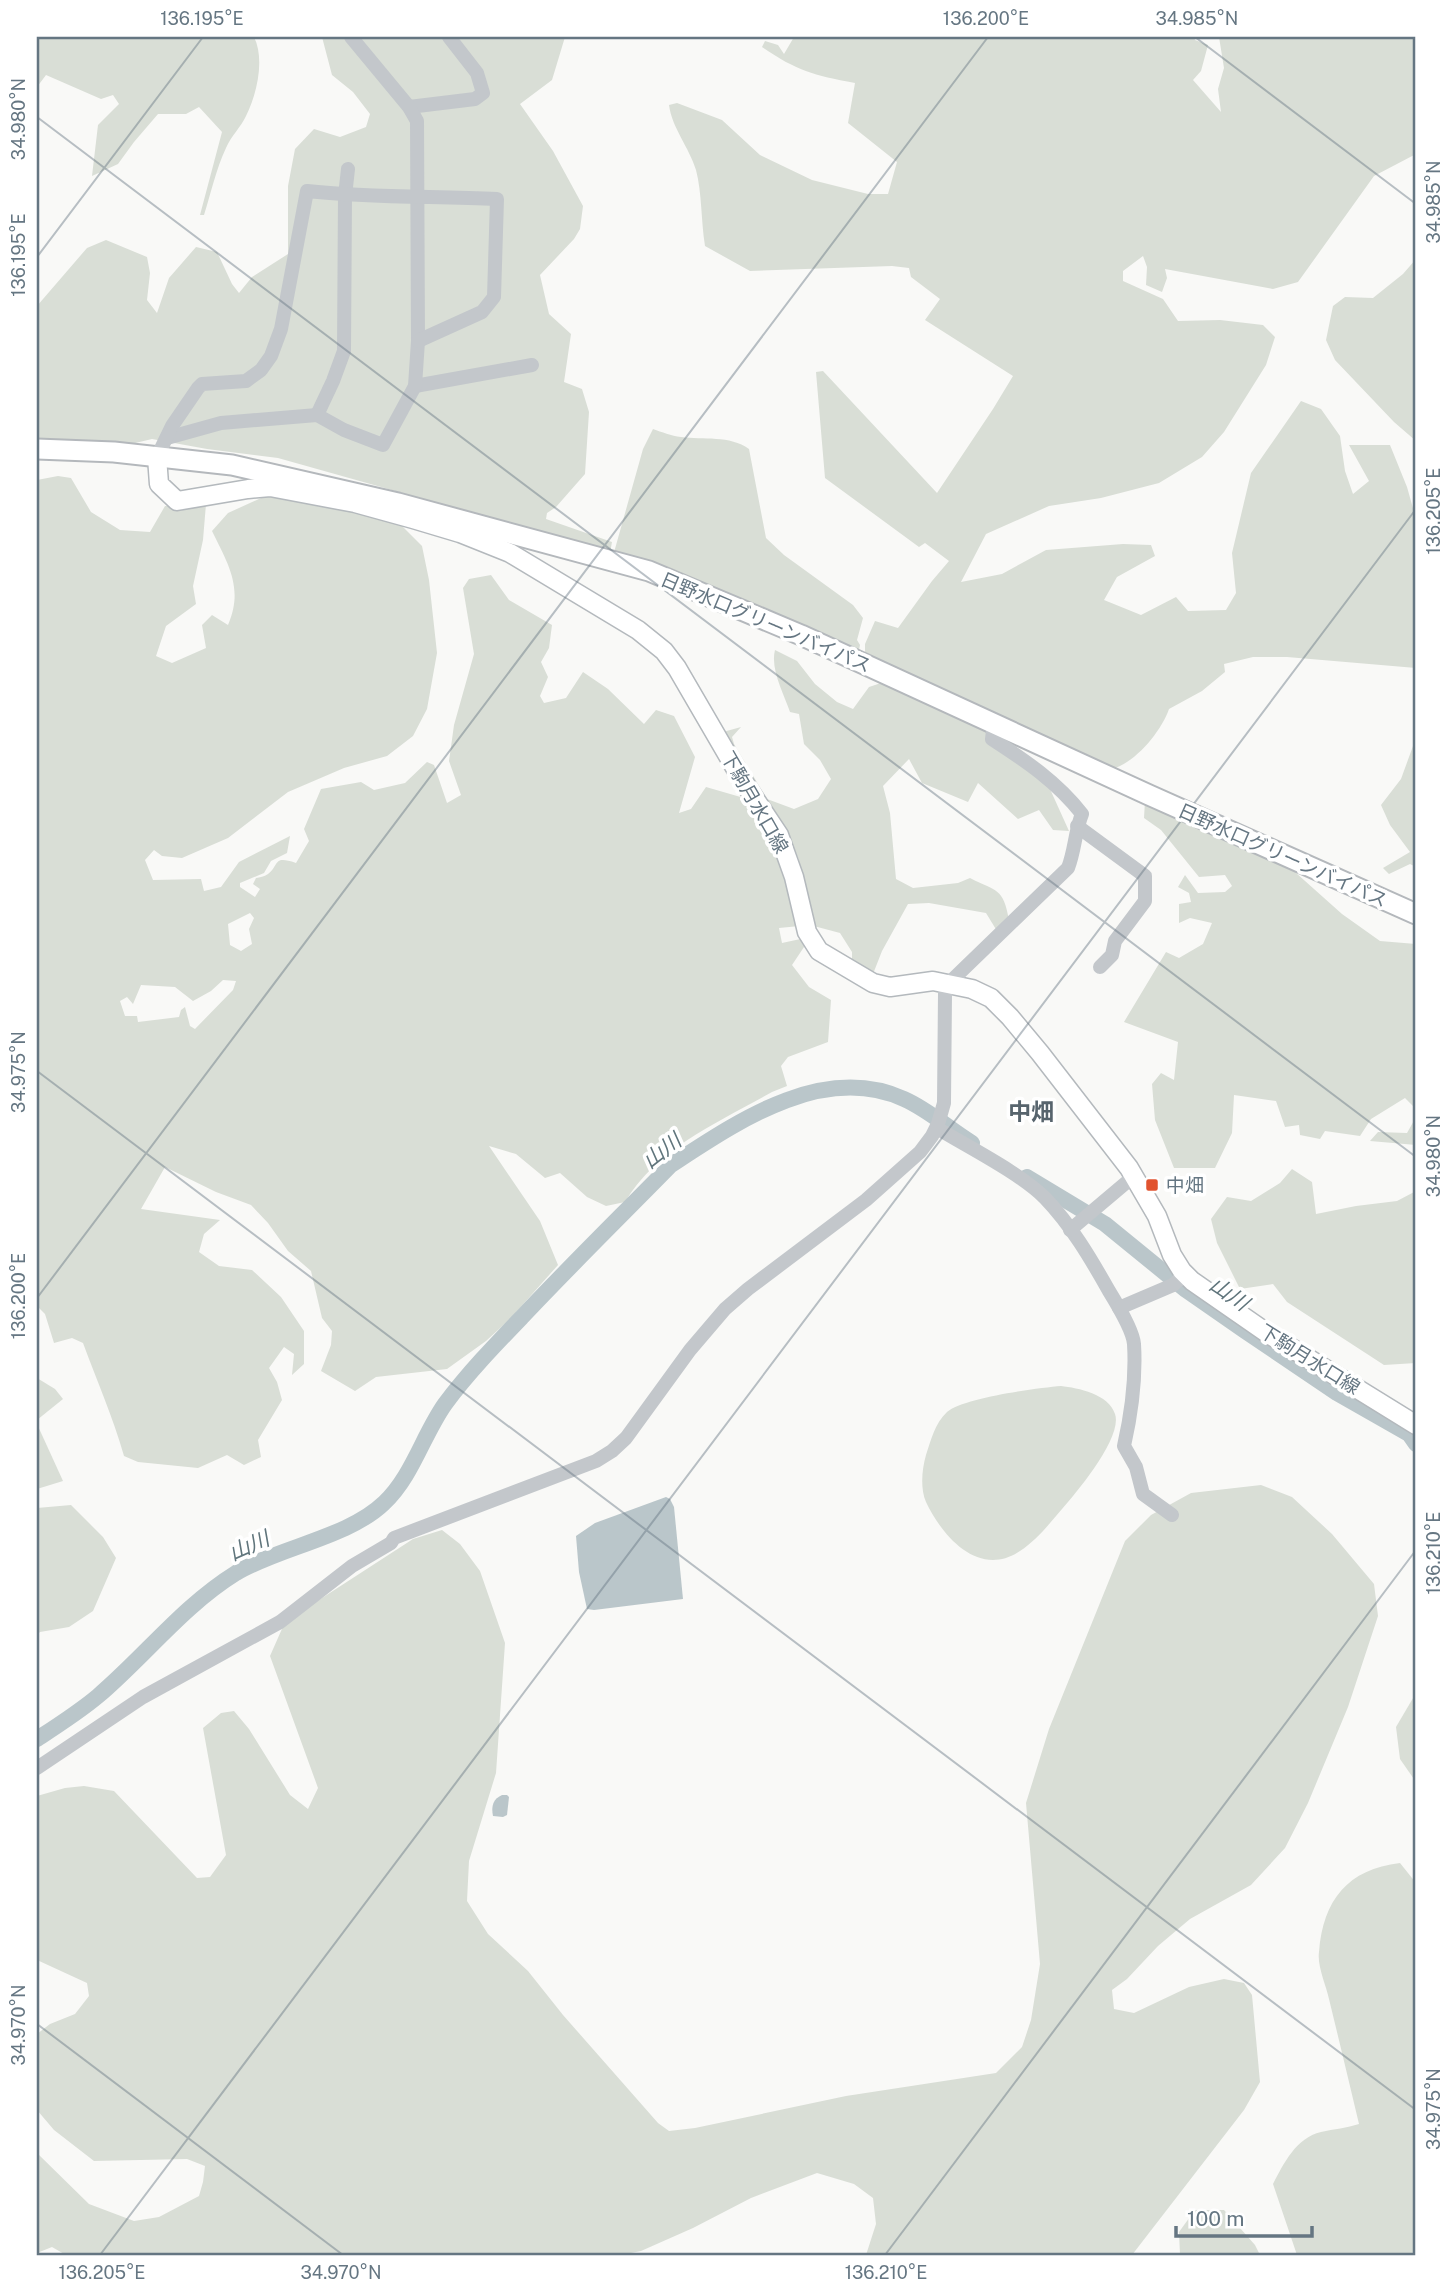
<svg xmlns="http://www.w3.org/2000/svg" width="1453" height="2292" viewBox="0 0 1453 2292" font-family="'Public Sans','Noto Sans JP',sans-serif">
	<rect width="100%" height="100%" fill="#f9f9f7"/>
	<g fill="#d9ded6" fill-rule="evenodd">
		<path d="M37,37H254C265,59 257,94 246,116C241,127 231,136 226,148C216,169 211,193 204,215H200L222,132L199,107L186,114H158L134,142L118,164L92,176L98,125L119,104L113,95L101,99L46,75L37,87Z"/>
		<path d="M322,37H565L552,80L520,104L553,151L583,206L580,229L574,239L540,275L549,314L571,334L564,382L582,389L589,412L585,474L556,507L547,513L546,519L612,542L610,553L536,534L406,494L278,458L207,449L152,439L131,444L37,442V306L87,248L106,240L147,257L150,273L147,300L157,313L169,278L196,247L217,252L232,284L239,293L252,277L288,254V186L295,149L314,129L340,137L366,127L370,114L353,92L332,75Z"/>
		<path d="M794,37H814L821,39L823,37H1194L1195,40L1208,45L1201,71L1193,80L1221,112L1218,89L1224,68L1219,37H1416V154L1374,176L1298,282L1273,289L1165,269L1167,278L1162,292L1146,285L1147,267L1143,256L1123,271V281L1163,299L1178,321L1220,320L1263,325L1275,337L1266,365L1224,432L1202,457L1159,483L1101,498L1049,506L986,534L961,582L1002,574L1046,550L1123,544L1151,545L1155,556L1117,577L1104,600L1141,615L1176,597L1188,611L1226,610L1236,593L1232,553L1251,473L1301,401L1321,409L1340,436L1345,471L1353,494L1369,481L1349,445H1390L1407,487L1416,519V668L1287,657H1253L1224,664L1225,672L1202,691L1169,709C1161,732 1135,763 1112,769L865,657V644L875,621L898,628L932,581L949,561L925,543L919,547L825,478L816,372L823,371L937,493L993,409L1013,376L925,320L940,299L911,277L909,268L892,266L750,271L705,246C701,221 702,193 696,170C689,147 672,128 669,105L677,103L722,120L760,155L812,180L868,194H888L897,162L848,123L855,83C813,75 797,71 762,47L765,41L778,45L784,54Z"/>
		<path d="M1416,259V441L1394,422L1335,360L1326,340L1333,306L1345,297L1373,298L1403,274Z"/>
		<path d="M653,429C662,432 671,436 681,437C703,440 730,435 749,449L766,538L784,555L853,605L863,618L857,640L860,645L858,655L613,556L643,449Z"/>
		<path d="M58,476L71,478L91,512L120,530L150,532L165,506L206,504L203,540L193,586L196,604L166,626L156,656L172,663L206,648L202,625L212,615L228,625C244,588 228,564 212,531L228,513L272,493L394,518L422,546L429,580L437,653L427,709L413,736L387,756L344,768L288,792L228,838L182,858L162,856L154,850L145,860L153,880L201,879L204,891L221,887L239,862L290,836L287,853L271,861L264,873L240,883V887L255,897L260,889L253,884L256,878C260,877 264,877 268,874C280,865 272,855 296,863L309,841L304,829L321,789L361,782L374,790L405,783L427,762L434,765L447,803L461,795L449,761L454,725L474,654L463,588L469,579L491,575L509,600L552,625L549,648L541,662L548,677L540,696L544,703L566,698L583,672L608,689L644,724L656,710L674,716L695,757L679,813L691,809L706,787L744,798L798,863L799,860L792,843L780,830L723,732L741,727L732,737L734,744L767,799L794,809L818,799L831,779L820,760L804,744L799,714L790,712C784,694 770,669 775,650L797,661L815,684L837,702L853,709L869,687L887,681L973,716L1045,778L1069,831L1053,830L1039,810L1018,819L978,783L968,802L922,783L909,759L883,786L890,813L896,879L913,888L958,883L970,878C997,892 1003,887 1009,920L997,931L986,913L929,903L908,904L882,951L873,974L852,962V952L840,933L810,925L779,928L782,943L805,938L806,944L792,965L809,987L831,1000L828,1042L788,1057L781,1066L787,1086L772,1092C719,1122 657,1148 625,1202L606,1206L587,1197L560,1173L545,1178L516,1154L489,1146L540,1221L558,1265L510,1319L486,1341L447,1369L376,1377L355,1391L321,1371L331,1345L332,1331L322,1318L311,1271L288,1251L268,1223L251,1205L216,1192L165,1167L141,1209L220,1220L204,1234L199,1252L219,1266L252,1270L281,1297L304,1331V1364L292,1375L294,1354L284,1347L269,1368L277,1382L282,1400L258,1440L261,1457L244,1465L227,1455L198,1468L138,1462L124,1456C113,1417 97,1381 83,1343L72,1338L54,1343L45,1314L37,1306V480ZM250,913L254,918L249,929L252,944L241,951L230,945L228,924ZM223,980L236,981L233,990L195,1029L190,1026L185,1007L181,1010L179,1017L138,1022L137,1016H125L120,1001L127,997L133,1004L141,985L175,987L193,1001L211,991Z"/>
		<path d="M1413,746H1416V867L1410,864L1389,874L1383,868L1410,852L1390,825L1381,805L1401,779Z"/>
		<path d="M1145,801L1286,864L1342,914L1380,941L1416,944V1109L1405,1098L1371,1119L1360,1136L1325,1131L1320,1139L1300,1135L1299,1125L1285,1127L1276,1101L1234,1095L1232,1133L1215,1168H1174L1155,1120L1152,1084L1161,1073L1174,1080L1178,1042L1124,1022L1166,952L1179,958L1203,944L1212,923L1190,918L1179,923V904L1191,902L1189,893L1178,887L1185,875L1198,893L1225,892L1232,886L1225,875L1199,877L1161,830L1144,818Z"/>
		<path d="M1416,1117V1145L1370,1141L1378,1132L1407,1133Z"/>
		<path d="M1292,1169L1312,1182L1316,1214L1356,1206L1397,1201L1416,1191V1363L1384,1365L1287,1302L1273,1284L1240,1289L1217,1243L1211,1219L1227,1197L1251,1201L1280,1183Z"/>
		<path d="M37,1378L55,1389L63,1399L37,1420Z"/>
		<path d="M1061,1386C1078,1388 1109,1394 1115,1414C1123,1437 1077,1492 1062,1509C1049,1524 1037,1540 1020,1551C979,1579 942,1536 926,1502C920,1488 922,1469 926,1455C931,1440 935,1423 947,1412C963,1398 1037,1388 1061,1386Z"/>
		<path d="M37,1424L63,1481L37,1489Z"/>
		<path d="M1261,1485L1292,1497L1332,1534L1374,1584L1378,1616L1348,1707L1308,1803L1285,1848L1251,1885L1190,1919L1158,1946L1127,1979L1112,1990L1114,2009L1134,2013L1189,1987L1224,1979L1244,1983L1252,1995L1260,2082L1244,2110L1132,2255H866L876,2224L873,2198L854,2184L817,2173L751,2198L693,2228L641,2251L621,2255H66L52,2247L37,2253V2153L89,2204L134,2221L159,2217L199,2196L203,2182L205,2166L187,2159L94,2161L54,2130L37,2110V2034L50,2024L75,2014L89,1996L87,1983L37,1960V1796L65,1788L84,1786L114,1791L197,1878L210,1877L226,1855L203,1728L221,1713L234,1711L249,1729L290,1795L308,1809L318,1788L270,1656L285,1622L413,1539L442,1530L460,1544L480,1571L505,1643L496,1773L469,1861L467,1901L488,1934L528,1971L563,2015L658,2123L669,2131L695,2128L846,2096L996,2073L1022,2047L1031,2020L1040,1964L1026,1803L1049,1729L1125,1541L1151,1515L1191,1493Z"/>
		<path d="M71,1505L103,1537L116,1558L93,1611L69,1627L40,1632L37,1635V1508Z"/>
		<path d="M1416,1693V1782L1400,1759L1396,1727Z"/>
		<path d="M1400,1863L1416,1883V2255H1297L1273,2184C1284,2163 1296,2138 1321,2132C1334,2129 1347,2128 1359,2124C1349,2082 1339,2040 1329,1999C1326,1985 1317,1966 1319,1952C1323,1900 1348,1869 1400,1863Z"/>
		<path d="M1195,2210H1224L1255,2245L1260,2255H1180L1179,2232Z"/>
	</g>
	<g fill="#bac6ca">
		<path d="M666,1497L670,1499L674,1507L683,1599L594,1610L587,1609L579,1572L576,1536L595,1523Z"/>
		<path d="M502,1795H507L509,1797L507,1815L503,1817L493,1816C491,1806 493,1799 502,1795Z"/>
	</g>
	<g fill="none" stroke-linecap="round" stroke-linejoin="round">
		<g stroke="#bac6ca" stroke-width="16">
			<path d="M1027,1177L1105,1224L1186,1290L1245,1331L1337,1393L1409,1434L1416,1444"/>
			<path d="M37,1739C57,1726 79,1712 98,1696C145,1656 183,1606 236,1573C280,1547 349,1537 384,1503C412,1477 423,1435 445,1404C468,1373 496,1344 522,1317C571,1265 621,1216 671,1165C737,1122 823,1062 904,1099C929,1110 949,1129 972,1143"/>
		</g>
		<g stroke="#b4b9bd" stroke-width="21">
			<path id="major" d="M157,457L159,484L177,501L248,489L270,487L355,503L413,519L460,533L510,553L638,630L664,651L677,668L741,778L779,835L794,877L807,932L819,951L873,983L890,987L933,981L972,989L991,998L1010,1017L1040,1053L1129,1168L1157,1216L1172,1255L1182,1271L1192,1281L1267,1333L1416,1425"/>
		</g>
		<g stroke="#b4b8bc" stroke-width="23">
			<path id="highway" d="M37,449L114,452L232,465L398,503L649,571L801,635L1149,795L1416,914"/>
		</g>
		<g stroke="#c3c7cb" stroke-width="14">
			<path d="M409,107L475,99L483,93L477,73L449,37"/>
			<path d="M415,386L532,365"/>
			<path d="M317,415L333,381L344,351L345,196L348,169"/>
			<path d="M167,438L221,423L317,415L344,430L383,445L415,386L418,341L417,121L409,107L351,37"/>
			<path d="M157,457L172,426L198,388L202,384L246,381L261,370L271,356L281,329L307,191C370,198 433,196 497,199L494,297L482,312L418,341"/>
			<path d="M1077,826L1145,876V901L1115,941L1112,955L1100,967"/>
			<path d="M937,1128C968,1147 1020,1173 1045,1198C1071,1225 1091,1259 1109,1291C1117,1304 1133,1330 1134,1344C1136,1376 1131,1415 1124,1446L1136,1467L1143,1494L1172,1515"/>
			<path d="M1070,1230L1134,1176"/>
			<path d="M1119,1308L1173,1285L1185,1274"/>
			<path d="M37,1768L143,1697L280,1622L352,1566L391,1543L394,1538L596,1461L612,1451L626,1438L690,1350L725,1309L748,1289L866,1200L920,1152L932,1136L938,1124L944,1103L945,994L948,984L1068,868C1075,850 1075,831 1082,814C1057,782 1026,761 992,739L994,723"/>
		</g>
		<use href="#major" stroke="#fff" stroke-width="18"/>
		<use href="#highway" stroke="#fff" stroke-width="19"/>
	</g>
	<path fill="none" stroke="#657682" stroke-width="2" stroke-opacity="0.45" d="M1195,37L1416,204M37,117L1416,1157M37,257L203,37M37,1071L1416,2110M37,1298L988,37M37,2024L343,2255M100,2255L1416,509M885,2255L1416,1550"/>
	<rect fill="#e1532f" stroke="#fff" stroke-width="2.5" x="1145" y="1178" width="14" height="14" rx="3.5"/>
	<g text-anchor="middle" stroke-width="7" stroke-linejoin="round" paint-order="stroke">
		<g font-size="19" fill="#657682" stroke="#fff">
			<text transform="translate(766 622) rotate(23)" y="7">日野水口グリーンバイパス</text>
			<text transform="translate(755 802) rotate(60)" y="7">下駒月水口線</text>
			<text transform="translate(1283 855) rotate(24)" y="7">日野水口グリーンバイパス</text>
			<text transform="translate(1310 1359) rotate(32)" y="7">下駒月水口線</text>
		</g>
		<g font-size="19" fill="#657682" stroke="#fff" text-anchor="start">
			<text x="1166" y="1192">中畑</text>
		</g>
		<g font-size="21" font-style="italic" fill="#60757c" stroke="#fff">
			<text transform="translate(662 1151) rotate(-38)" y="7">山川</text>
			<text transform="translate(1229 1294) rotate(34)" y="7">山川</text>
			<text transform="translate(249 1546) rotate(-24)" y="7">山川</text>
		</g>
		<g font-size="23" font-weight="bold" fill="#57646d" stroke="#fff">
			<text x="1031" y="1120">中畑</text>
		</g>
	</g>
	<rect width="1453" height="2292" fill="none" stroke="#ffffff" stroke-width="77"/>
	<path d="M1176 2226v10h136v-10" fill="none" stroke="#657682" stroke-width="3.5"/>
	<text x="1187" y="2226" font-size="21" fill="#657682" stroke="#ffffff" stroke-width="5" paint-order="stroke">100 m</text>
	<rect x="38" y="38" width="1376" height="2216" fill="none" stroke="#657682" stroke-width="2.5"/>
	<g font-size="18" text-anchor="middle" fill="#657682">
		<text x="202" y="25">136.195°E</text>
		<text x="986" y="25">136.200°E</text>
		<text x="1197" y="25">34.985°N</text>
		<text transform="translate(19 119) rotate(-90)" y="6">34.980°N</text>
		<text transform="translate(1434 202) rotate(-90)" y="6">34.985°N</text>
		<text transform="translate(19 255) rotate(-90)" y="6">136.195°E</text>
		<text transform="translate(1434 511) rotate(-90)" y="6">136.205°E</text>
		<text transform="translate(19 1072) rotate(-90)" y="6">34.975°N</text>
		<text transform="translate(1434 1156) rotate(-90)" y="6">34.980°N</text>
		<text transform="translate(19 1296) rotate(-90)" y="6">136.200°E</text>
		<text transform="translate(1434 1553) rotate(-90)" y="6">136.210°E</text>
		<text transform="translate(19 2025) rotate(-90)" y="6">34.970°N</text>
		<text transform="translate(1434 2109) rotate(-90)" y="6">34.975°N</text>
		<text x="102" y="2279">136.205°E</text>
		<text x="341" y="2279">34.970°N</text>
		<text x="886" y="2279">136.210°E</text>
	</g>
</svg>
